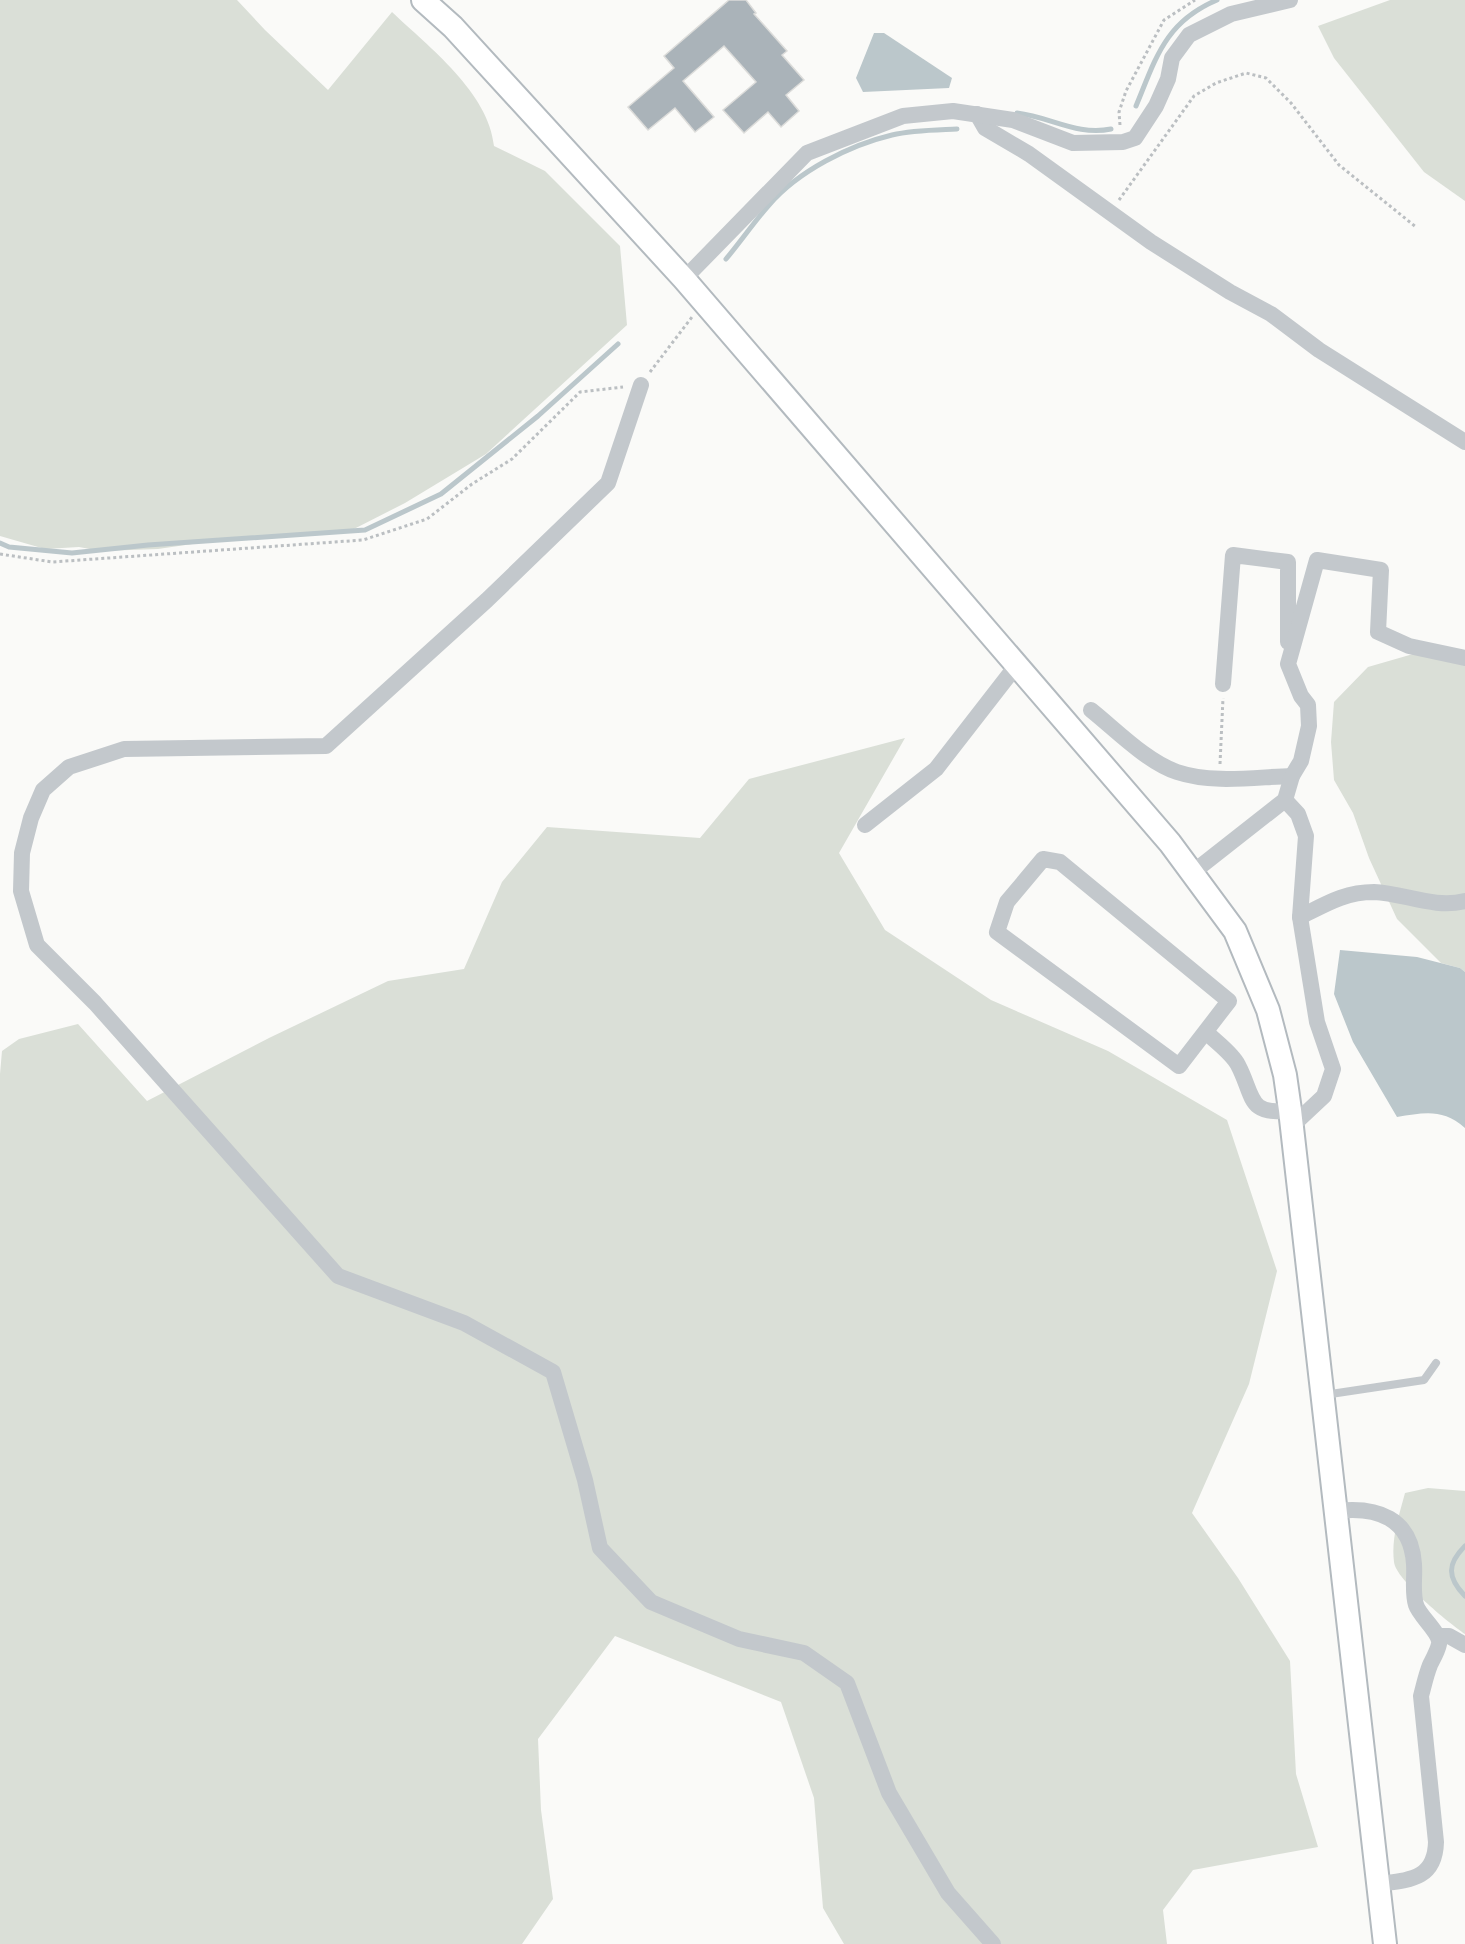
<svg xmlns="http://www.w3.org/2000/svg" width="1465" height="1944" viewBox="0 0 1465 1944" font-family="'Alegreya Sans',sans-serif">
	<rect width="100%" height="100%" fill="#fafaf8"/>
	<g fill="#dadfd7">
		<path d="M0,0H237L265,30L328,90L392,12C429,47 489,93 494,146L545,171L620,246L627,325L486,454L405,503L350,531L220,540L158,549L101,551L79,547L45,549L0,536Z"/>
		<path d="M1390,0H1465V201L1424,172L1334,58L1318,26Z"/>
		<path d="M1413,654L1465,655V972L1460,968L1441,963L1397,919L1369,858L1353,813L1334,780L1331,742L1334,702L1368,667Z"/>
		<path d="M905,738L839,853L885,930L991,1000L1108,1051L1227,1120L1277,1271L1249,1384L1192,1513L1238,1578L1290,1661L1296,1774L1318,1847L1193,1870L1163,1910L1167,1944H844L823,1908L814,1798L781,1702L615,1636L538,1739L541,1810L553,1899L522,1944H0V1074L2,1051L19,1039L78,1024L147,1101L269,1038L388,981L464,969L502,882L547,827L700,838L749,779Z"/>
		<path d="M1428,1488L1465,1491V1634C1449,1623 1396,1580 1394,1562C1391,1538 1399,1516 1405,1493Z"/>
	</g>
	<g fill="#bbc7cb">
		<path d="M874,33H884L952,78L949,88L863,92L856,78Z"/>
		<path d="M1340,950L1417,957L1460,968L1465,972V1128C1442,1108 1424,1113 1397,1117L1353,1042L1334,994Z"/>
	</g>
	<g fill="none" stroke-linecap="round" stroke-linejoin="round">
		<g stroke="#bbc7cb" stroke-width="5">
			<path d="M1136,106C1156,58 1165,22 1217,0"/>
			<path d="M1017,113C1051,117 1077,136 1111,129"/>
			<path d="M726,259C741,241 754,222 769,205C798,171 850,145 892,135C913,130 936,130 957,129"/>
			<path d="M0,543L9,547L72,553L148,545L365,530L441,494L538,416L618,344"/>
			<path d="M1465,1546C1447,1564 1447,1577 1465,1596"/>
		</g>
	</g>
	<path fill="#aab3b9" stroke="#dcdcda" stroke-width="1.5" d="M729,0H746L756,13L754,14L787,51L782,55L804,80L786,95L799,111L781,127L768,112L744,133L723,110L756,82L724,46L683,81L714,117L695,132L675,108L648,130L628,107L674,68L664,56Z"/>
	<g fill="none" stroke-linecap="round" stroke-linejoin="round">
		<g stroke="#b3babf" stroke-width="26">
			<path id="secondary" d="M423,0L453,27L684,279L1170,843L1235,931L1268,1010L1285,1075L1290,1110L1385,1944"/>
		</g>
		<g stroke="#bbbfc2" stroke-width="3" stroke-dasharray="3 3" stroke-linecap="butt">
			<path d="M1120,125L1119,112L1126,91L1164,20L1195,0"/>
			<path d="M1119,200L1194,96L1216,83L1246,73L1266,78L1291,103L1339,165L1416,227"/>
			<path d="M650,372L692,317"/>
			<path d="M0,554L52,562L363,540L427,519L472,484L512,459L580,392L623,387"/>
			<path d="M1220,764L1223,698"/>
		</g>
		<path stroke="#c3c8cc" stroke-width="8" d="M1324,1395L1424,1380L1436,1363"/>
		<g stroke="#c3c8cc" stroke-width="16">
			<path d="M977,114L985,128L1029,154L1151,242L1230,292L1271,314L1319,350L1465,442"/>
			<path d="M684,279L807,153L903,116L953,111L1013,120L1073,143L1123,142L1135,138L1156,106L1168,79L1172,58L1189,35L1231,14L1290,0"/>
			<path d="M641,385L608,483L487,600L326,746L124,749L69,767L43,790L31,818L22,853L21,891L37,945L95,1003L338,1276L464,1323L553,1372L585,1480L600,1548L651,1602L739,1639L804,1653L847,1683L889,1793L948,1893L993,1944"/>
			<path d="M1223,684L1233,555L1288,562V642"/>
			<path d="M1091,710C1116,730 1147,762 1177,772C1213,784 1255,777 1292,776"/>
			<path d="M1285,800L1298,814L1306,836L1300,917L1317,1022L1333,1069L1324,1096L1292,1126"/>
			<path d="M865,825L936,769L1016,666"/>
			<path d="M1043,859L1060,862L1229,1001L1179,1066L997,932L1007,902Z"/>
			<path d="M1192,873L1285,800L1292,776L1301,761L1309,726L1308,705L1301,696L1288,664L1317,560L1381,570L1378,632L1409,646L1465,658"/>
			<path d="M1300,917C1326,904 1345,892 1374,892C1404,893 1434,909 1465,901"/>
			<path d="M1206,1032C1216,1042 1232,1053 1238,1065C1254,1095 1247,1117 1290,1110"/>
			<path d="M1336,1511C1377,1506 1411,1518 1414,1564C1415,1578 1412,1592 1416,1605C1420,1617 1441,1633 1439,1644C1438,1650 1433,1659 1430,1665C1426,1675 1424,1685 1421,1696L1436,1842C1435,1880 1409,1880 1378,1884"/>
			<path d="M1438,1636H1449L1465,1645"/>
		</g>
		<use href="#secondary" stroke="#fff" stroke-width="22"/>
	</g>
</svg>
